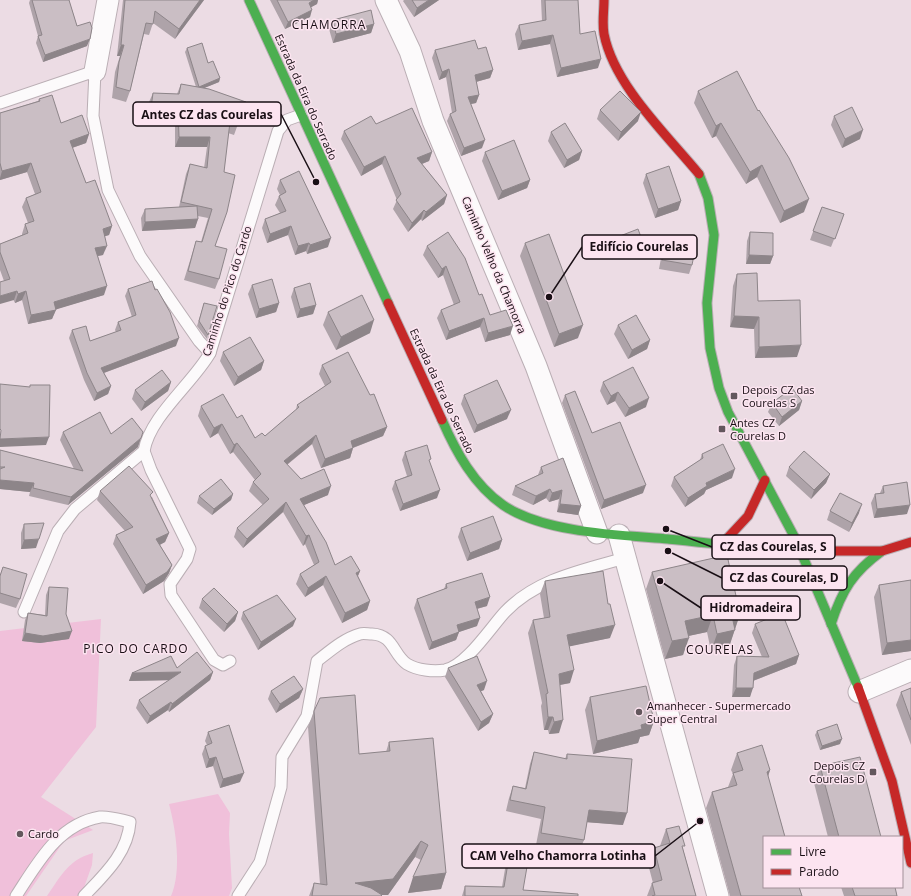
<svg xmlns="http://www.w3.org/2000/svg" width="911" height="896" viewBox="0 0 911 896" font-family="'Open Sans',sans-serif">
	<rect width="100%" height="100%" fill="#ecdce4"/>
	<g fill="#f0c0da">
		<path d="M101,619L96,727L41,797L93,830L64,841L26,896H0V631Z"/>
		<path d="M218,794L230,813L229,834L232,888L229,896H171C182,871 176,830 169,804Z"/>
		<path d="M93,853L92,865L81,896H47C61,876 68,860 93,853Z"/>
	</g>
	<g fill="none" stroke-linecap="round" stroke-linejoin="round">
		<g stroke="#baaeb4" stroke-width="13">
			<g id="lane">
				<path d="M0,103L95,71L93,116L108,190L140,256L199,341L210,353"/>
				<path d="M144,451L151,470L190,549L187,559L170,584L171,595L214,660L223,665L230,661"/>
				<path d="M24,612L58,531L75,509L144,451C150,416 193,383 210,353L278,131L287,120L301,115"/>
				<path d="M16,896C37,864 58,824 100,817C109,816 121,820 130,822C128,853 104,875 84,896"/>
				<path d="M238,896L260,862L281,787L282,757L307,716L317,661C330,651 343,639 360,634C363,633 368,634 372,634C394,635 393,655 407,664C417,670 433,672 445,670C466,666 491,627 505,612C536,579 583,570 625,558"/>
			</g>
		</g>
		<g stroke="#baaeb4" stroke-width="23">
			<g id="street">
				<path d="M386,0L410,51L433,121L536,366L597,533"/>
				<path d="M95,71L108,0"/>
				<path d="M619,535L718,896"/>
				<path d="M859,692L911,670"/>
			</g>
		</g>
		<g stroke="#baaeb4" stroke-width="11">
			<g id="fast">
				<path d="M249,0L388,303"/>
				<path d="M699,174L708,198L714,235L707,303L710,348L719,388L728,412L795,538L858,687"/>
				<path d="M442,420C456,452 474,485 503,505C544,533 620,535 668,539C716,544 763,549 811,551"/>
				<path d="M831,624C842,590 853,572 882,551"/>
			</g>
		</g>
		<g stroke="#baaeb4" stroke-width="11">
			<g id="jam">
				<path d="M604,0C604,11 602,23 604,34C614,85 666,134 699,174"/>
				<path d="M388,303L442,420"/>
				<path d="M721,545L748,516L765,480"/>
				<path d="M811,551H882L911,542"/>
				<path d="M858,687L892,781L911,863"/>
			</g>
		</g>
		<use href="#lane" stroke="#fcfafb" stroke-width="11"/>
		<use href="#street" stroke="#fcfafb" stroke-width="21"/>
		<use href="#fast" stroke="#4caf50" stroke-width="9"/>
		<use href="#jam" stroke="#c62828" stroke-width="9"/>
	</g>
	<g fill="#aea3a9">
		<path d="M30,0H69L77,26L87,46L43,62L36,43L38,36L29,3Z"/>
		<path d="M123,0H204L175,39L153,23L149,35L144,34L130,91L126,102L112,98L115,72L120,56H117Z"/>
		<path d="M270,0H318L317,4L311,7L310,17L285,29Z"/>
		<path d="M404,0H439L414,17L403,1Z"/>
		<path d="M541,0H578L580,34L598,68L557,77L550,44L518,50L515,34L519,25L542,21Z"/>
		<path d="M333,20L374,24L371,33L333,43L329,29Z"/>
		<path d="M187,48L208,63L220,78L219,82L204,88L246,102L234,135L228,133L215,246L219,279L215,289L184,280L193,251L196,241L201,242L208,218L198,216V219L195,228L142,231L141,218L145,209L179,207L186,174L190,164L204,168L207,147H175V120L148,117L149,102L153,93L177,94L181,84L196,87L185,52Z"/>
		<path d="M478,49L493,70L490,78L476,82L479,95L476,103L471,104L482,148L461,156L447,121L450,114L452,113L446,77L439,80L432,58L435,50Z"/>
		<path d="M698,91L758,111L804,212L780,223L757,177L746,184L716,136L712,138L694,103Z"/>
		<path d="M39,99L61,123L89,134L86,143L72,148L86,183L112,226L109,235L105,236L103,255L98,256L104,295L56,309L52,319L28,324L22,300L15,303L4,281L0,270V244L22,235V234L25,224L28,223L22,207L26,198L35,194L27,172L0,180V113L38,101Z"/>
		<path d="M600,110L638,121L618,141L597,119Z"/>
		<path d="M834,116L860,139L842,148L831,125Z"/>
		<path d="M376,124L432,152L429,161L422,164L447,195L444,204L422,221L421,219L408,232L393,209L397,200L382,164L361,176L341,139L344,131Z"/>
		<path d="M551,132L582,151L579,160L564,168L548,141Z"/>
		<path d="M485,152L530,180L527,188L498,200L482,161Z"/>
		<path d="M646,174L681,201L678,210L655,218L643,183Z"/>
		<path d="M280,180L328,247L307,254L306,251L295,255L288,235L267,243L262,228L265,219L280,213L275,205L279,196L280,195L277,189Z"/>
		<path d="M822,207L844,214L831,247L810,240Z"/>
		<path d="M750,232L773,256L770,264H746L747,241Z"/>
		<path d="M620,236L643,249L624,256L618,241Z"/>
		<path d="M666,239L692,265L689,274L659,269L663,248Z"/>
		<path d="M525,243L578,338L554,347L520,256Z"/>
		<path d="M427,246L479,295L490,315L510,335L485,342L480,327L446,340L437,318L441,310L454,305L443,275L438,278L423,255Z"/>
		<path d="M737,274L758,301L797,357L755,358L754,329L730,327L733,286Z"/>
		<path d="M252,285L279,303L276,312L256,318L248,294Z"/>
		<path d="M294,288L316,305L313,314L297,318L291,297Z"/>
		<path d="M128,289L155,290L176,346L104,373L111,386L108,394L94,401L84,380L69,338L72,330L90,341L116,332L115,330L118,322L132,317L125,296Z"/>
		<path d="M204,303L208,335L207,339L197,326Z"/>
		<path d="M328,312L370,333L336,350L323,325Z"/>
		<path d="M618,325L650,340L647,349L628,359L614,334Z"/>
		<path d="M223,352L264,361L261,370L234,386L220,361Z"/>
		<path d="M322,365L387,427L383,436L353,448L350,458L321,468L312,444L287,465L301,479L328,495L304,505L335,565L360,571L358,576L370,601L367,610L342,623L323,585L305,597L296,584L300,574L314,565L305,544L303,546L283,512L243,548L234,537L237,528L263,505L249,491L253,482L255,480L233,452L230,454L218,433L210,438L198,416L201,406L255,438L265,436L296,410L297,405L325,386L319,374Z"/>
		<path d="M171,382L168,391L141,411L132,399L135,390Z"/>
		<path d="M603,382L646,407L625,417L615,401L607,405L600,391Z"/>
		<path d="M464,395L507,419L474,433L461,404Z"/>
		<path d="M565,395L592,433L643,493L601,509L562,403Z"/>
		<path d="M802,401L799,410L779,426L768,412L772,403Z"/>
		<path d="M63,432L111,434L138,447L68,505L29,496L30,492L0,489V450L74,469L60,440Z"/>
		<path d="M405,452L430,463L437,498L400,511L392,489L395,481L407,476L402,460Z"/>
		<path d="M702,454L732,478L706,490L704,494L685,507L671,486L674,477L700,460Z"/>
		<path d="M541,467L581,506L578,515L557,512L559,499L549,502L546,498L533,505L512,495L515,486L538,475Z"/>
		<path d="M789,467L830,474L826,483L811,499L786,476Z"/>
		<path d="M883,486L907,514L874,518L871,503L875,494L880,493Z"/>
		<path d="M100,491L152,497L169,533L165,542L160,545L172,565L169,573L164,581L143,594L113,544L116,535L125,531L97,500Z"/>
		<path d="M233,494L231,500L212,515L197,503L199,496Z"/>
		<path d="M830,511L859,513L849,532L827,520Z"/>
		<path d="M24,524L36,548L21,549V533Z"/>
		<path d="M461,528L502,540L499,549L467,561L458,537Z"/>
		<path d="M3,567L20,599L16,608L0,603V575Z"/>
		<path d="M652,572L740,614L729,647L711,651L707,632L688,636L683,655L665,659L646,589Z"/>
		<path d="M911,580V651L882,655L874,597L879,585Z"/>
		<path d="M545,581L610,638L569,646L570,683L560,685L559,733L549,734L548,730H544L541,706L542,703L528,633L533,620L544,618L540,594Z"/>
		<path d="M446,584L487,606L477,609V626L459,632L456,640L429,650L414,608L417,599L444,589Z"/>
		<path d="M49,587L69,639L40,643L22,641L25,620L28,613L45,615L46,595Z"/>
		<path d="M202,599L238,612L235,621L224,632L199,608Z"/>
		<path d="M243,612L293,626L258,650L241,619Z"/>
		<path d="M755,624L799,655L796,664L753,681L750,697H732L734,665L737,656L762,657L752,633Z"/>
		<path d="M177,668L213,672L210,680L169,712L168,710L147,724L136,708L139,700L169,680L129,681L132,673Z"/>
		<path d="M448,668L484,690L481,691L493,714L489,723L478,731L445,677Z"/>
		<path d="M911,688V745L896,705L901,692Z"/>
		<path d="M303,689L299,698L276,713L268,699L271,691Z"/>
		<path d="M590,697L654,721L649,735L640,737L638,743L593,754L585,710Z"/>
		<path d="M314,711L359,754L386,752L389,742L446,873L441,889L408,893L421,860L415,857L388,895H382L381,896H309L314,883L320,884L308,727Z"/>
		<path d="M817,731L840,744L820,750L815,735Z"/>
		<path d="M208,732L240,782L220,788L213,766L206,768L202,754L205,746L207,745L205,741Z"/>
		<path d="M534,752L565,759L567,754L623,825L587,822L584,840L579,852L536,845L541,819L506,811L509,798L513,786L525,788L530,764Z"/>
		<path d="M737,753L770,770L768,777L802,896H730L706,808L712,792L728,787L733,774L731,770Z"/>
		<path d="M820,766L881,837H828L814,783Z"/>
		<path d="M666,829L683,849L696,896H647L652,883H653L648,864L654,848L660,846Z"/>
		<path d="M509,857L523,890L578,896H462L465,886L502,887L505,869Z"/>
		<path d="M841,887H895L897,896H844Z"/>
	</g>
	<g fill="#8d8589">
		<path d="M200,0H204L175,39L179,29Z"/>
		<path d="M314,0H318L317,4L306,10L309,3Z"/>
		<path d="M429,0H439L414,17L417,8Z"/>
		<path d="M312,10L310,17L285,29L288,22Z"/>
		<path d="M374,24L371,33L333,43L336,34Z"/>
		<path d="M553,35L550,44L518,50L522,41Z"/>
		<path d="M90,39L87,46L43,62L45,55Z"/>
		<path d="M121,45H124L120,56H117Z"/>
		<path d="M601,59L598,68L557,77L561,68Z"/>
		<path d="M449,69L446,77L439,80L442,72Z"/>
		<path d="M493,70L490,78L472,83L475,75Z"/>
		<path d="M220,78L219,82L197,91L199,87Z"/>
		<path d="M479,95L476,103L465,105L468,97Z"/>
		<path d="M151,108L178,110L175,120L148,117Z"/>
		<path d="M641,112L638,121L618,141L621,132Z"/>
		<path d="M721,123L716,136L712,138L716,126Z"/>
		<path d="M863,130L860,139L842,148L845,139Z"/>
		<path d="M89,134L86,143L66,150L70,141Z"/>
		<path d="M179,137H210L207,147H175Z"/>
		<path d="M485,140L482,148L461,156L464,148Z"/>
		<path d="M582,151L579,160L564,168L567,160Z"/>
		<path d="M432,152L429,161L414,167L417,158Z"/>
		<path d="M385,156L382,164L361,176L364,167Z"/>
		<path d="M31,163L27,172L0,180V178L2,171Z"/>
		<path d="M762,165L757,177L746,184L750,172Z"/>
		<path d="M530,180L527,188L498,200L502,191Z"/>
		<path d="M447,195L444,204L422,221L426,212Z"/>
		<path d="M809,199L804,212L780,223L784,211Z"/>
		<path d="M681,201L678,210L655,218L658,209Z"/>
		<path d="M424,210L421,219L408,232L412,223Z"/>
		<path d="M198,219L195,228L142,231L145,222Z"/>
		<path d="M112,226L109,235L99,238L103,229Z"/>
		<path d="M291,226L288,235L267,243L270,234Z"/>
		<path d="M331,238L328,247L307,254L310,245Z"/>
		<path d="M309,243L306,251L295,255L298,246Z"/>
		<path d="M644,245L643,249L624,256L626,252Z"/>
		<path d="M107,246L103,255L92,257L95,248Z"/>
		<path d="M749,255L773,256L770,264H746Z"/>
		<path d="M446,266L443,275L438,278L442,269Z"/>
		<path d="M107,286L104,295L51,311L54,302Z"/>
		<path d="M17,291L14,300L0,304V296Z"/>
		<path d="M26,291L22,300L15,303L18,294Z"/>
		<path d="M279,303L276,312L256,318L259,309Z"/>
		<path d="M316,305L313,314L297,318L300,309Z"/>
		<path d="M56,310L52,319L28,324L31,315Z"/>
		<path d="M734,316L759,317L754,329L730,327Z"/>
		<path d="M484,318L480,327L446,340L449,331Z"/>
		<path d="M374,320L370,333L336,350L341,337Z"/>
		<path d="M583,325L578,338L554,347L559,334Z"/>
		<path d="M513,326L510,335L485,342L488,333Z"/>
		<path d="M179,338L176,346L98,375L101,368Z"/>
		<path d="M650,340L647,349L628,359L632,350Z"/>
		<path d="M801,345L797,357L755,358L759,347Z"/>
		<path d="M264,361L261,370L234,386L238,377Z"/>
		<path d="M171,382L168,391L141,411L145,402Z"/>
		<path d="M111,386L108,394L94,401L97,393Z"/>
		<path d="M618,392L615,401L607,405L611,396Z"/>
		<path d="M649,398L646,407L625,417L629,408Z"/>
		<path d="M802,401L799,410L779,426L782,417Z"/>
		<path d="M511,410L507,419L474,433L477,425Z"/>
		<path d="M222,424L218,433L210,438L214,428Z"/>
		<path d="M387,427L383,436L347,450L351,441Z"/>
		<path d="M316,435L312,444L280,470L284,461Z"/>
		<path d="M49,437L46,445L0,447V439Z"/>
		<path d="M141,438L138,447L68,505L71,497Z"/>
		<path d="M237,443L233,452L230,454L234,445Z"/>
		<path d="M353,448L350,458L321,468L325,459Z"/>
		<path d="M735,469L732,478L706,490L704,494L685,507L688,498L706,483Z"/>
		<path d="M830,474L826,483L811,499L814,490Z"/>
		<path d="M0,480L34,483L30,492L0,489Z"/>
		<path d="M646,485L643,493L601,509L604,500Z"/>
		<path d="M331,486L328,495L297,508L300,499Z"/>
		<path d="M550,489L546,498L533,505L536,496Z"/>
		<path d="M440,490L437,498L400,511L403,504Z"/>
		<path d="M562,490L559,499L549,502L552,493Z"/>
		<path d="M233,494L231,500L212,515L214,509Z"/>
		<path d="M286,502L283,512L243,548L247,539Z"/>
		<path d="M560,504L581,506L578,515L557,512Z"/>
		<path d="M862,504L859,513L849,532L852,523Z"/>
		<path d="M910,505L907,514L874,518L877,509Z"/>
		<path d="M169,533L165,542L153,548L156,539Z"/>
		<path d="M309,535L305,544L303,546L306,536Z"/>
		<path d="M39,539L36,548L21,549L24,540Z"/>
		<path d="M502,540L499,549L467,561L470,553Z"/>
		<path d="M172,565L169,573L164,581L143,594L146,585Z"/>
		<path d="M360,571L356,580V573Z"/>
		<path d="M326,576L323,585L305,597L308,588Z"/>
		<path d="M490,597L487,606L472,610L475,602Z"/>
		<path d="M370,601L367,610L342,623L345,613Z"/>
		<path d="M238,612L235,621L224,632L227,624Z"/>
		<path d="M740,614L729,647L711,651L717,634L732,616Z"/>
		<path d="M713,615L707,632L679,638L685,621Z"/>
		<path d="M480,618L477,626L459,632L456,640L429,650L432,642L457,625Z"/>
		<path d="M296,619L293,626L258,650L261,642Z"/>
		<path d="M615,625L610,638L562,648L567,635Z"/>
		<path d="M72,631L69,639L40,643L22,641L25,633Z"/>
		<path d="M689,638L683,655L665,659L672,641Z"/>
		<path d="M911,640V651L882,655L887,643Z"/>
		<path d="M799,655L796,664L750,682L754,673Z"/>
		<path d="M574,670L570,683L554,686L559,674Z"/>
		<path d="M181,672L178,680L129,681L132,673Z"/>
		<path d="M213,672L210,680L169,712L172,704Z"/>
		<path d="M487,681L484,690L474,694L477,685Z"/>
		<path d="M736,688H753L750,697H732Z"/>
		<path d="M303,689L299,698L276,713L280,704Z"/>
		<path d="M171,702L168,710L147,724L150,716Z"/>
		<path d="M493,714L489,723L478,731L481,722Z"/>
		<path d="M548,717H553L548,730H544Z"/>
		<path d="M563,720L559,733L549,734L554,722Z"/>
		<path d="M654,721L649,735L640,737L638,743L593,754L597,741L641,725Z"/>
		<path d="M842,739L840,744L820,750L822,746Z"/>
		<path d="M216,757L213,766L206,768L209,759Z"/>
		<path d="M770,770L764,787L767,772Z"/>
		<path d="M244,773L240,782L220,788L223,779Z"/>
		<path d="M589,810L627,813L623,825L584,822Z"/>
		<path d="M421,841L415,857L388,895H382L355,883Z"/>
		<path d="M446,873L441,889L408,893L413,877Z"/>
	</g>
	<g fill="#cabec4" stroke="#8d8589">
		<path d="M32,0H69L77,26L90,22L92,28L90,39L45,55L38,36L42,35Z"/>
		<path d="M125,0H200L179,29L155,11L153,24L146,23L130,91L116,87L119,62L124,45H121Z"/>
		<path d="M277,0H314L309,3L312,10L288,22Z"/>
		<path d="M412,0H429L417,8Z"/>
		<path d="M545,0H578L580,34L595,31L601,59L561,68L553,35L522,41L519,25L546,20Z"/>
		<path d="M371,10L374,24L336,34L333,20Z"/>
		<path d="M475,40L478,49L486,47L493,70L475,75L479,95L468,97L485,140L464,148L450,114L456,111L449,69L442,72L435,50Z"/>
		<path d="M202,43L208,63L213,61L220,78L199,87L187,48Z"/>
		<path d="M737,71L758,111L759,110L789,158L809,199L784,211L762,165L750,172L721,123L716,126L698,91Z"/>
		<path d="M181,84L209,89L246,102L238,125L230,122L224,172L235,175L227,212L215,246L227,249L219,279L188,271L196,241L202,242L212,209L181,202L190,164L207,168L210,137H179L178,110L151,108L153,93L179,94Z"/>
		<path d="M620,91L641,112L621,132L600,110Z"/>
		<path d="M52,95L61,123L82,115L89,134L70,141L86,183L95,180L112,226L103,229L107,246L95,248L107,286L54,302L56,310L31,315L26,291L18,294L17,291L0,296V282L10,279L0,252V244L28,233L25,224L34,221L26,198L41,192L31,163L2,171L0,163V113L40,101L39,99Z"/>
		<path d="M852,107L863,130L845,139L834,116Z"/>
		<path d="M412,108L432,152L417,158L447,195L426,212L424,210L412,223L396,200L401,194L385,156L364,167L344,131L371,116L376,124Z"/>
		<path d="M565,123L582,151L567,160L551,132Z"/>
		<path d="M514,140L530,180L502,191L485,152Z"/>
		<path d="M669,166L681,201L658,209L646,174Z"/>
		<path d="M299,171L331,238L310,245L309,243L298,246L291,226L270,234L265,219L286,211L279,196L286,192L280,180Z"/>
		<path d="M197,206L198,219L145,222V209Z"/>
		<path d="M822,207L844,214L835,239L813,231Z"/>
		<path d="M638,229L644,245L626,252L620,236Z"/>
		<path d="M448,232L465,258L479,295L482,294L490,315L506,310L513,326L488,333L484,318L449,331L441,310L460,302L446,266L442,269L427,246Z"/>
		<path d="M750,232L773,233V256L749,255Z"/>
		<path d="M549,234L583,325L559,334L525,243Z"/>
		<path d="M666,239L696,245L692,265L662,260Z"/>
		<path d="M757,273L758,301L800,300L801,345L759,347V317L734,316L737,274Z"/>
		<path d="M272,279L279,303L259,309L252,285Z"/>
		<path d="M152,281L155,290L157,289L170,312L179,338L101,368L111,386L97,393L87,373L72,330L86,326L90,341L121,330L118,322L136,315L128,289Z"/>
		<path d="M310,283L316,305L300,309L294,288Z"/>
		<path d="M362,295L374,320L341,337L328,312Z"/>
		<path d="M204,303L217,306L208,335L199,321Z"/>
		<path d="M636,315L650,340L632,350L618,325Z"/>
		<path d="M250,337L264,361L238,377L223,352Z"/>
		<path d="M348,352L370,395L374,394L387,427L351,441L353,448L325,459L316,435L284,461L301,479L324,469L331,486L300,499L326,542L335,565L351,556L360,571L356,573L370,601L345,613L326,576L308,588L300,574L319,562L309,535L306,536L286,502L247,539L237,528L269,499L253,482L261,474L237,443L234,445L222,424L214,428L201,406L223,394L237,418L242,415L255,438L262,433L265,436L299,407L297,405L331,382L322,365Z"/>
		<path d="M633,367L649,398L629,408L618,392L611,396L603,382Z"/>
		<path d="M162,370L171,382L145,402L135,390Z"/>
		<path d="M497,380L511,410L477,425L464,395Z"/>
		<path d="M0,384L30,387V385H50L49,437L0,439L1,430L0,429Z"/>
		<path d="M792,388L802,401L782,417L772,403Z"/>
		<path d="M575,391L592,433L620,422L646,485L604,500L565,395Z"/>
		<path d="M100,412L111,434L132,418L143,432L141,438L71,497L33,488L34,483L0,480V469L5,467H0V450L83,471L63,432Z"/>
		<path d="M723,444L735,469L706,483L707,486L688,498L674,477L703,458L702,454Z"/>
		<path d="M427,445L431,459L429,460L440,490L403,504L395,481L412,475L405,452Z"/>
		<path d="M804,451L830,474L814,490L789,467Z"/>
		<path d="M563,458L581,506L560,504L562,490L552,493L550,489L536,496L515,486L543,473L541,467Z"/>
		<path d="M129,466L153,492L150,495L169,533L156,539L172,565L167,572L146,585L116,535L133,527L100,491Z"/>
		<path d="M221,479L233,494L214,509L199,496Z"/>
		<path d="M907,482L910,505L877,509L875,494L884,493L883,486Z"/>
		<path d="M840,493L862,504L852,523L830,511Z"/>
		<path d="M493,516L502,540L470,553L461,528Z"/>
		<path d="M44,523L39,539L24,540V524Z"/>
		<path d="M727,555L740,614L732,616L735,630L717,634L713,615L685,621L689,638L672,641L652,572Z"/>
		<path d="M3,567L27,574L20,599L0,593V576Z"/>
		<path d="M603,571L608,604H610L615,625L567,635L574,670L559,674L563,720L554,722L553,717H548L546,694L548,693L533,620L550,617L545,581Z"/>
		<path d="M482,573L490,597L475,602L480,618L457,625L459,632L432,642L417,599L447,588L446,584Z"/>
		<path d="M911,580V640L887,643L879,585Z"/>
		<path d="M49,587L68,588L66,614L72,631L43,636L25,633L28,613L47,616Z"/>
		<path d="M214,588L238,612L227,624L202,599Z"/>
		<path d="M277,595L296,619L261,642L243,612Z"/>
		<path d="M782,613L799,655L754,673L753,688H736L737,656L769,657L755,624Z"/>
		<path d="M197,652L213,672L172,704L171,702L150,716L139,700L181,672L132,673L171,656L177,668Z"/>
		<path d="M477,656L487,681L477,685L493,714L481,722L448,668Z"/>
		<path d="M294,676L303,689L280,704L271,691Z"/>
		<path d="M646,686L654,721L641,725L642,729L597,741L590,697Z"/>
		<path d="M911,688V720L901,692Z"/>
		<path d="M355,695L359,754L390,751L389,742L433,738L446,873L413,877L428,845L421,841L393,879L355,883L371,888L382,895L381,896H312L314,883L327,885L314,711L320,698Z"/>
		<path d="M837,724L842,739L822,746L817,731Z"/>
		<path d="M229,725L244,773L223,779L216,757L209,759L205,746L212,743L208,732Z"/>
		<path d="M762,745L770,770L767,772L785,837H764V887H799L802,896H741L712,792L737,785L733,773L743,770L737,753Z"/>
		<path d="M534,752L567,759V754L632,759L627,813L589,810L584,840L541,833L545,807L510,800L513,786L526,789Z"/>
		<path d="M860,757L881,837H839L820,766Z"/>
		<path d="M679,826L685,846H682L696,896H652L655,895L652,883L662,880L654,848L670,843L666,829Z"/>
		<path d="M509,857L528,861L523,890L578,894V896H465V886L504,887Z"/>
		<path d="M852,887H895L897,896H855Z"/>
	</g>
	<g fill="#63575d" stroke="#fce4f0" stroke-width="1.5">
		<rect x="730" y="392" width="8" height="8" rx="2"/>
		<rect x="718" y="425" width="8" height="8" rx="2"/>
		<circle cx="639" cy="712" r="4"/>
		<rect x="869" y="768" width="8" height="8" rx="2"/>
		<circle cx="20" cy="834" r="4"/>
	</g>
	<g text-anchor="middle" stroke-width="3" stroke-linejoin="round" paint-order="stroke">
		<g font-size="11" fill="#190f15" stroke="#fce4f0">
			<text transform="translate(306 97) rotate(66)" y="4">Estrada da Eira do Serrado</text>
			<text transform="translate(494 265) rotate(67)" y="4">Caminho Velho da Chamorra</text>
			<text transform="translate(227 291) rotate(-72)" y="4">Caminho do Pico do Cardo</text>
			<text transform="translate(442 391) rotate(65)" y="4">Estrada da Eira do Serrado</text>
		</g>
		<g font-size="11" fill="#190f15" stroke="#fce4f0" text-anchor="start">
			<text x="742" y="394">Depois CZ das<tspan x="742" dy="13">Courelas S</tspan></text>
			<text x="730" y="427">Antes CZ<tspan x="730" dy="13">Courelas D</tspan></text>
			<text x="647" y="710">Amanhecer - Supermercado<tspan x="647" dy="13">Super Central</tspan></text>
			<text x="865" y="770" text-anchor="end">Depois CZ<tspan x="865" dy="13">Courelas D</tspan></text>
			<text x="28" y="838">Cardo</text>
		</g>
		<g font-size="12" letter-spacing="1" fill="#190f15" stroke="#fce4f0">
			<text x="329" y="29">CHAMORRA</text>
			<text x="136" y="653">PICO DO CARDO</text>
			<text x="720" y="654">COURELAS</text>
		</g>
	</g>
	<path fill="none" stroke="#190f15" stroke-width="1.5" d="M316 182L281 114M549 297L582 247M666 529L712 547M668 551L722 578M660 581L701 608M700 821L655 856"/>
	<g fill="#190f15" stroke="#fce4f0" stroke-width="1.5">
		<circle cx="316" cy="182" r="4"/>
		<circle cx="549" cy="297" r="4"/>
		<circle cx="666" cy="529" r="4"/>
		<circle cx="668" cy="551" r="4"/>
		<circle cx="660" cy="581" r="4"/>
		<circle cx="700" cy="821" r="4"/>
	</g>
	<g fill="#fce4f0" stroke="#190f15" stroke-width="1.5">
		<rect x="133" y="102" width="148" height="24" rx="4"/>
		<rect x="582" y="235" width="115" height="24" rx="4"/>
		<rect x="712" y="535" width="123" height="24" rx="4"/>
		<rect x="722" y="566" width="125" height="24" rx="4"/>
		<rect x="701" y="596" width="99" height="24" rx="4"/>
		<rect x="462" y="844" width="193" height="24" rx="4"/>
	</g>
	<g font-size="12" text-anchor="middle" font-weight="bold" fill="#190f15">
		<text x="207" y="119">Antes CZ das Courelas</text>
		<text x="639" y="251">Edifício Courelas</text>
		<text x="773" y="551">CZ das Courelas, S</text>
		<text x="784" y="582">CZ das Courelas, D</text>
		<text x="751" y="612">Hidromadeira</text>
		<text x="558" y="860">CAM Velho Chamorra Lotinha</text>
	</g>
	<rect x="763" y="836" width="140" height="52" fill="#fce4f0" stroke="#a18f98"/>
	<rect x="771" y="849" width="20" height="6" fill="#4caf50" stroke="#a18f98"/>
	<text x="799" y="856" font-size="12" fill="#190f15">Livre</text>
	<rect x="771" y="869" width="20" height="6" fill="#c62828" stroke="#a18f98"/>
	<text x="799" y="876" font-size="12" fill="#190f15">Parado</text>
</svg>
